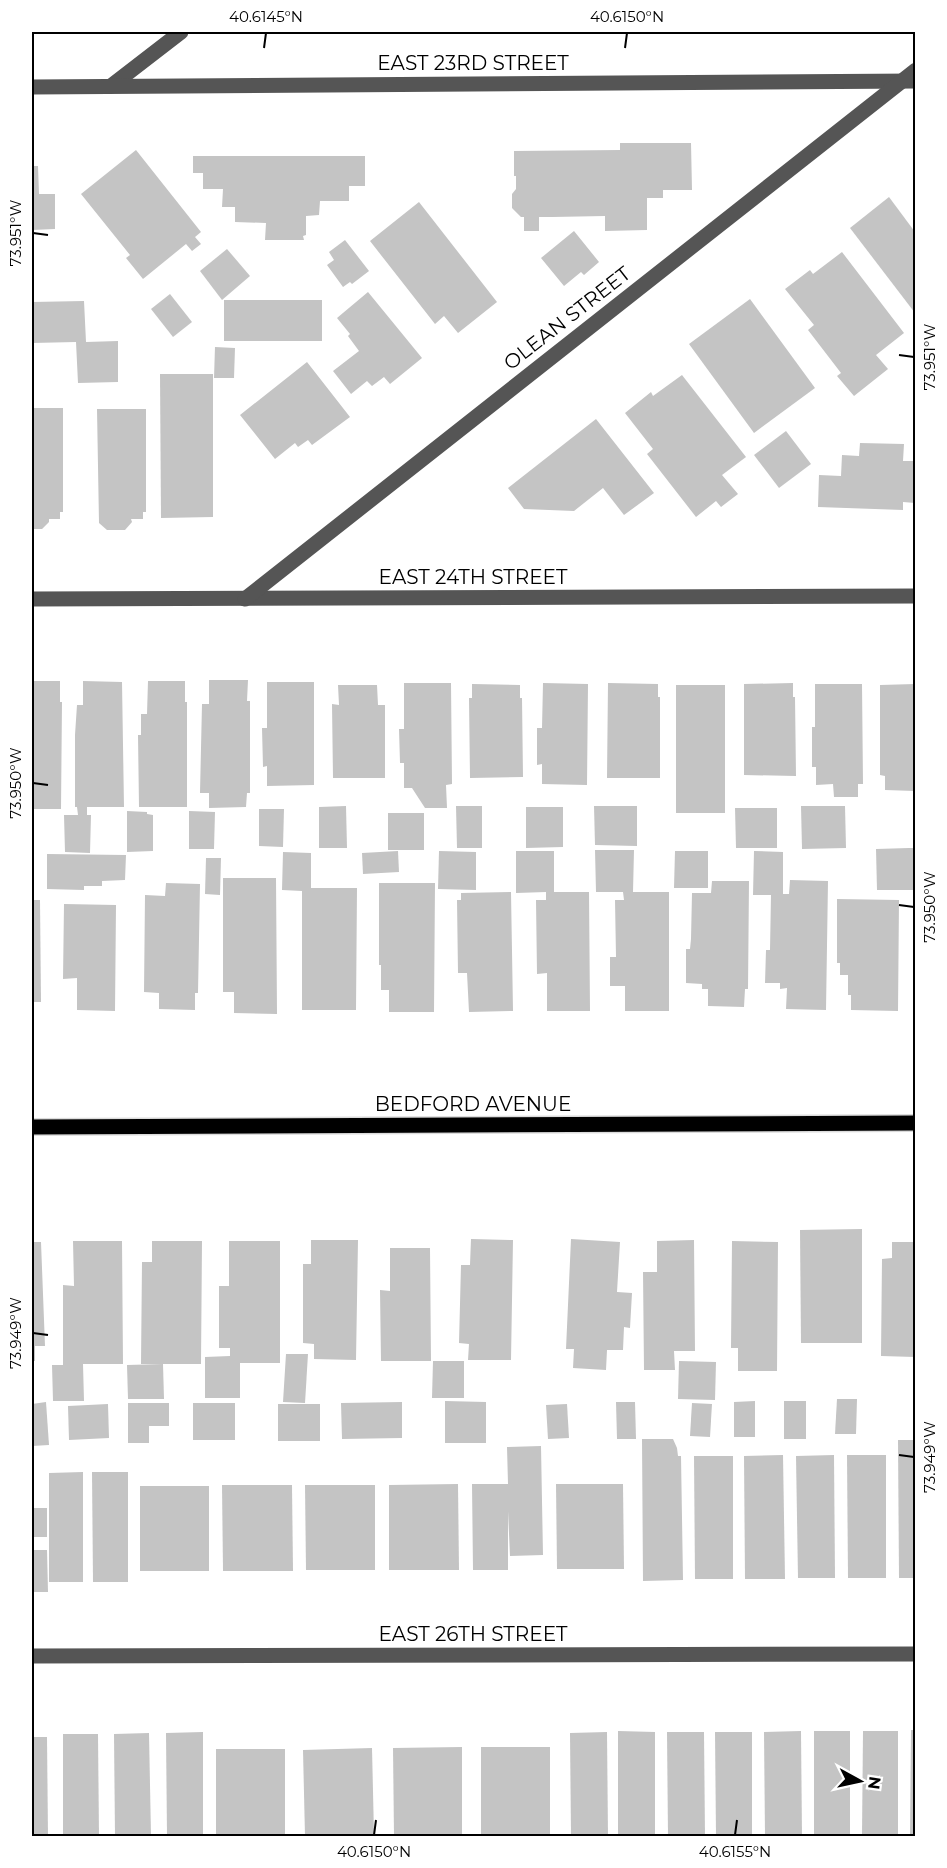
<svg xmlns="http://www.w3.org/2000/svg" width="947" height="1868" viewBox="0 0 947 1868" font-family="Montserrat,sans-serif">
	<rect width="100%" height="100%" fill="#fff"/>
	<g fill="#c4c4c4">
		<path d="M620,143H691L692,190H663V198H647V230L605,231V216L552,217H539V231H524V217H521L512,208V194L516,189V176H514V151L620,150Z"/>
		<path d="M136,150L201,232L195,237L201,244L192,251L186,244L143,279L126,258L130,255L81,194Z"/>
		<path d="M193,156H365V186H349V201H320L319,215L306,216V235L303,236L304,240H265L266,223L235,222V207H222L223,189H203V173H193Z"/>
		<path d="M32,166H38L39,194H55V229L32,230Z"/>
		<path d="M889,197L915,232V313L850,228Z"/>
		<path d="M419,202L497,302L458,333L444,316L435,324L370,241Z"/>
		<path d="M574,231L599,262L584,275L581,272L564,286L541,258Z"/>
		<path d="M345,240L369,271L352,284L350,282L343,287L327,265L334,260L329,252Z"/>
		<path d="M227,249L250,276L222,300L200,271Z"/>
		<path d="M842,252L904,333L876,355L888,369L854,396L837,376L841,373L808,330L814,325L785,289L810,270L813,274Z"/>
		<path d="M368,292L422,358L390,384L384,377L372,386L367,381L351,394L333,371L359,351L348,336L350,334L337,318Z"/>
		<path d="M170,294L192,322L173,337L151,309Z"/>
		<path d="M750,299L815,388L754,433L689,344Z"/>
		<rect x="224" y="300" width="98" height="41"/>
		<path d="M84,301L86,342L118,341V382L78,383L76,342L32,343V302Z"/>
		<path d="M215,347L235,348L234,378H214Z"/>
		<path d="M307,362L350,417L312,445L308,440L298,447L295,443L275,459L240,415Z"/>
		<path d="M160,374H213V517L161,518Z"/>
		<path d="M682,375L746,457L722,475L738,494L721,507L716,501L696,517L647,454L653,449L625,413L651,392L653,396Z"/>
		<path d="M32,408H63V512H60V519H49V522L42,529H32Z"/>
		<path d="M97,409H146V512H143V519H131L132,522L125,530H107L99,523Z"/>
		<path d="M596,419L654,493L624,515L603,488L574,511L524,509L508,488Z"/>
		<path d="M786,431L811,464L779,488L754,455Z"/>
		<path d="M860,443L904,444L903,461H915V503L903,502V510L818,507L819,475L841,476L842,455L859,456Z"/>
		<path d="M209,680H248L247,701H250V793H247L246,807L209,808V793H200L202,704H209Z"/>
		<path d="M32,681H60V702H62L61,809H32Z"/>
		<path d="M83,681L122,682L124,807H87V815H91L90,853L65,852L64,815H78L77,807H75V735L77,705H83Z"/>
		<path d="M148,681H185V702H187V807H139L138,735H141V714H147Z"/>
		<path d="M267,682H314V785L267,786V766L263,767L262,728H267Z"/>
		<path d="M404,683H451L452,784L446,785L447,808H425L412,788H404V763H400L399,729H404Z"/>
		<path d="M543,683L588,684L587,785L542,784V764L537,765V728H542Z"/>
		<path d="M608,683L658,684V697H660V778H607Z"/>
		<path d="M793,683V697H795L796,776L744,775V684Z"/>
		<path d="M472,684L520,685V698H522L523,777L470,778L469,698H472Z"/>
		<path d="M815,684H862L863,784H858V797H834L833,784L816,785V767H812V727H815Z"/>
		<path d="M915,684V791L885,790V776L880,775V685Z"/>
		<path d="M338,685H377L378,705H385V778H333L332,704L339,705Z"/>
		<rect x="676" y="685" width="49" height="128"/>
		<path d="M346,806L347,848H319V807Z"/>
		<path d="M456,806H482V848H457Z"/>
		<path d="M594,806H637V846L595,845Z"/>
		<path d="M801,806H845L846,848L802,849Z"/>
		<path d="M526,807H563V847L526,848Z"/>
		<path d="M735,808H777V848H736Z"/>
		<path d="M259,809H284L283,847L259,846Z"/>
		<path d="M127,811L147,812V814L153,815V851L127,852Z"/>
		<path d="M189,811L215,812L214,849H189Z"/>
		<rect x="388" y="813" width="36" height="37"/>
		<path d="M909,848H915V890H877L876,849Z"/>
		<path d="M595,850H634L633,892H669V1011H625V986H610V957H616L615,900H624L623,892H596Z"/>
		<path d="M398,851L399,872L363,874L362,853Z"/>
		<path d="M439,851L476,852V890L438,889Z"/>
		<path d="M516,851H554V892H589L590,1011H547V973L537,974L536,900H546V892L516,893Z"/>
		<path d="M675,851H708V888H674Z"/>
		<path d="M754,851L783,852V894H789L790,880L828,881L826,1010L786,1009L787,988L780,989V983H765L766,950H770L771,895H753Z"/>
		<path d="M283,852L311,853V888H357L356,1010H302V891L282,890Z"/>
		<path d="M47,854L126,855L125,880L102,881V886H84V890L47,889Z"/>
		<path d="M206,858H221L220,895L205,894Z"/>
		<path d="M223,878H276L277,1014L234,1013V992H223Z"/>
		<path d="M712,881H749L748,989H745L744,1007L708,1006V989H702V984L686,983V949H690L691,939L692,893H711Z"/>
		<path d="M166,883L200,884L198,993H195V1010L159,1009V993L144,992L145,895L165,896Z"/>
		<path d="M379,883H435L434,1012H389V990H381V965H379Z"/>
		<path d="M511,892L513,1011L469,1012L467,973H458L457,900H461V893Z"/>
		<path d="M837,899L899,900L898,1011L851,1010V995H848V975H840V963H837Z"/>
		<path d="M32,900H40L41,1002H32Z"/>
		<path d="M64,904L116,905L115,1011L77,1010V978L63,979Z"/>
		<path d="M862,1229V1343H801L800,1230Z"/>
		<path d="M471,1239L513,1240L511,1360H468L469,1344L459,1343L461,1265H470Z"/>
		<path d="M571,1239L620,1242L617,1292L632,1293L630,1328L624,1327L623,1350H607L606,1370L573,1368L574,1349H566Z"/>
		<path d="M311,1240H358L356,1360L314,1359V1344L303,1343V1264H311Z"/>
		<path d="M694,1240L695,1351H674L675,1370H644L643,1272H657V1241Z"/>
		<path d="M73,1241H122L123,1364H83L84,1401H53L52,1365H63V1285L74,1286Z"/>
		<path d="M152,1241H202L201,1364H141L142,1262H152Z"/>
		<path d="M229,1241H280V1363H240V1398H205V1357L230,1356V1348H219V1286H229Z"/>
		<path d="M732,1241L778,1242L777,1371H738V1348H731Z"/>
		<path d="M32,1242H41L45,1346H35V1361H32Z"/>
		<path d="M892,1242H915V1357L881,1356L882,1259L892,1258Z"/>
		<path d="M390,1248H430L431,1361H381L380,1290L390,1291Z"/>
		<path d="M286,1354H308L305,1403L283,1402Z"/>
		<path d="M433,1361H464V1398H432Z"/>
		<path d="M679,1361L716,1362L715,1400L678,1399Z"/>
		<path d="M163,1364L164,1399H128L127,1365Z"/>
		<path d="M837,1399H857L856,1434H835Z"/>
		<path d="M445,1401L486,1402V1443H445Z"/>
		<path d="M755,1401V1437H734V1402Z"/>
		<rect x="784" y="1401" width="22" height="38"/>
		<path d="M46,1402L49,1445L32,1446V1404Z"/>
		<path d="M402,1402V1438L342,1439L341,1403Z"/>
		<path d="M616,1402H635L636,1439H617Z"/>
		<path d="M128,1403H169V1426H149V1443H128Z"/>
		<rect x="193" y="1403" width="42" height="37"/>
		<path d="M692,1403L712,1404L710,1437L690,1436Z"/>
		<path d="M108,1404L109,1438L69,1440L68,1406Z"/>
		<rect x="278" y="1404" width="42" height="37"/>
		<path d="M567,1404L569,1438L548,1439L546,1405Z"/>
		<path d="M642,1439H673L677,1448L678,1456H681L683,1580L643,1581Z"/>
		<path d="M898,1440H915V1578H899Z"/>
		<path d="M541,1446L543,1555L510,1556L508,1511V1570H473L472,1484H508L507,1447Z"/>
		<path d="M783,1455L785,1579H745L744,1456Z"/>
		<path d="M834,1455L835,1578H798L796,1456Z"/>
		<path d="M847,1455H886V1578H848Z"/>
		<path d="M694,1456H733V1579H695Z"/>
		<path d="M83,1472V1582H49V1473Z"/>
		<path d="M92,1472H128V1582H93Z"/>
		<path d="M458,1484L459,1570H389V1485Z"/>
		<path d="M556,1484H623L624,1569H557Z"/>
		<path d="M222,1485H292L293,1571H223Z"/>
		<path d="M305,1485H375V1570H306Z"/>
		<rect x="140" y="1486" width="69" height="85"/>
		<rect x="32" y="1508" width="15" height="29"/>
		<path d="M32,1550H47L48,1592H32Z"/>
		<path d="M911,1730H915V1836H910Z"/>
		<path d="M618,1731L655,1732V1836H618Z"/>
		<path d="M801,1731L802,1836H765L764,1732Z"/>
		<rect x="814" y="1731" width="36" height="105"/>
		<path d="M863,1731H898V1836H862Z"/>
		<path d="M203,1732V1836H167L166,1733Z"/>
		<path d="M607,1732L608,1836H571L570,1733Z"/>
		<path d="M667,1732H704L705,1836H668Z"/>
		<path d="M715,1732H752V1836H716Z"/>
		<path d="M149,1733L151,1836H115L114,1734Z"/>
		<path d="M63,1734H98L99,1836H63Z"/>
		<path d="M32,1737H47L48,1836H32Z"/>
		<path d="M462,1747V1836H394L393,1748Z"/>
		<rect x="481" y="1747" width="69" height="89"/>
		<path d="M372,1748L374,1835L305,1836L303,1750Z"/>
		<rect x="216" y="1749" width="69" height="87"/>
	</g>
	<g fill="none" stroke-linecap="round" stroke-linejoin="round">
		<g stroke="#dbdbdb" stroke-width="18">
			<path id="major" d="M32,1127L916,1123"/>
		</g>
		<g stroke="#555" stroke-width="15">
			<path d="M111,86L181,32"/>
			<path d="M32,87L916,81"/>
			<path d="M32,599L916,596"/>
			<path d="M245,599L916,70"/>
			<path d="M32,1656L916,1654"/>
		</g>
		<use href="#major" stroke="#000" stroke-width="15"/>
	</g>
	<path fill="none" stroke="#000" stroke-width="2" d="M264,48L266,33M625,48L627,33M33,233L48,235M899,355L914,357M33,783L48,785M899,905L914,907M33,1333L48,1335M899,1455L914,1457M374,1835L376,1820M735,1835L737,1820"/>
	<g text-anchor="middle" stroke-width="4.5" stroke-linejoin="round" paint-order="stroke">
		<g font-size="20" fill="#000" stroke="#fff">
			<text x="473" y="70">EAST 23RD STREET</text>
			<text transform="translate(567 318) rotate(-38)" y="7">OLEAN STREET</text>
			<text x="473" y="584">EAST 24TH STREET</text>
			<text x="473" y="1111">BEDFORD AVENUE</text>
			<text x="473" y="1641">EAST 26TH STREET</text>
		</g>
	</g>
	<rect width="947" height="1868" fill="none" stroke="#ffffff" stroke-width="66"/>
	<g transform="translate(860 1781) rotate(98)" stroke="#ffffff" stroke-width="4.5" paint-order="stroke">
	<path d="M0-4.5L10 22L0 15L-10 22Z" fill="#000000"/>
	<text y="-9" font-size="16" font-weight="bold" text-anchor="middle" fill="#000000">N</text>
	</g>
	<rect x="33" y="33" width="881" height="1802" fill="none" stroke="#000" stroke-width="2"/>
	<g font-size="15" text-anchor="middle" fill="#000">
		<text x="266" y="22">40.6145°N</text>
		<text x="627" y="22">40.6150°N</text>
		<text transform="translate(16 233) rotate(-90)" y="5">73.951°W</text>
		<text transform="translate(930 357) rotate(-90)" y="5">73.951°W</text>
		<text transform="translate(16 783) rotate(-90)" y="5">73.950°W</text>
		<text transform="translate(930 907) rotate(-90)" y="5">73.950°W</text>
		<text transform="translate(16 1333) rotate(-90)" y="5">73.949°W</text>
		<text transform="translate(930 1457) rotate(-90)" y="5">73.949°W</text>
		<text x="374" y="1857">40.6150°N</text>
		<text x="735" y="1857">40.6155°N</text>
	</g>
</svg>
